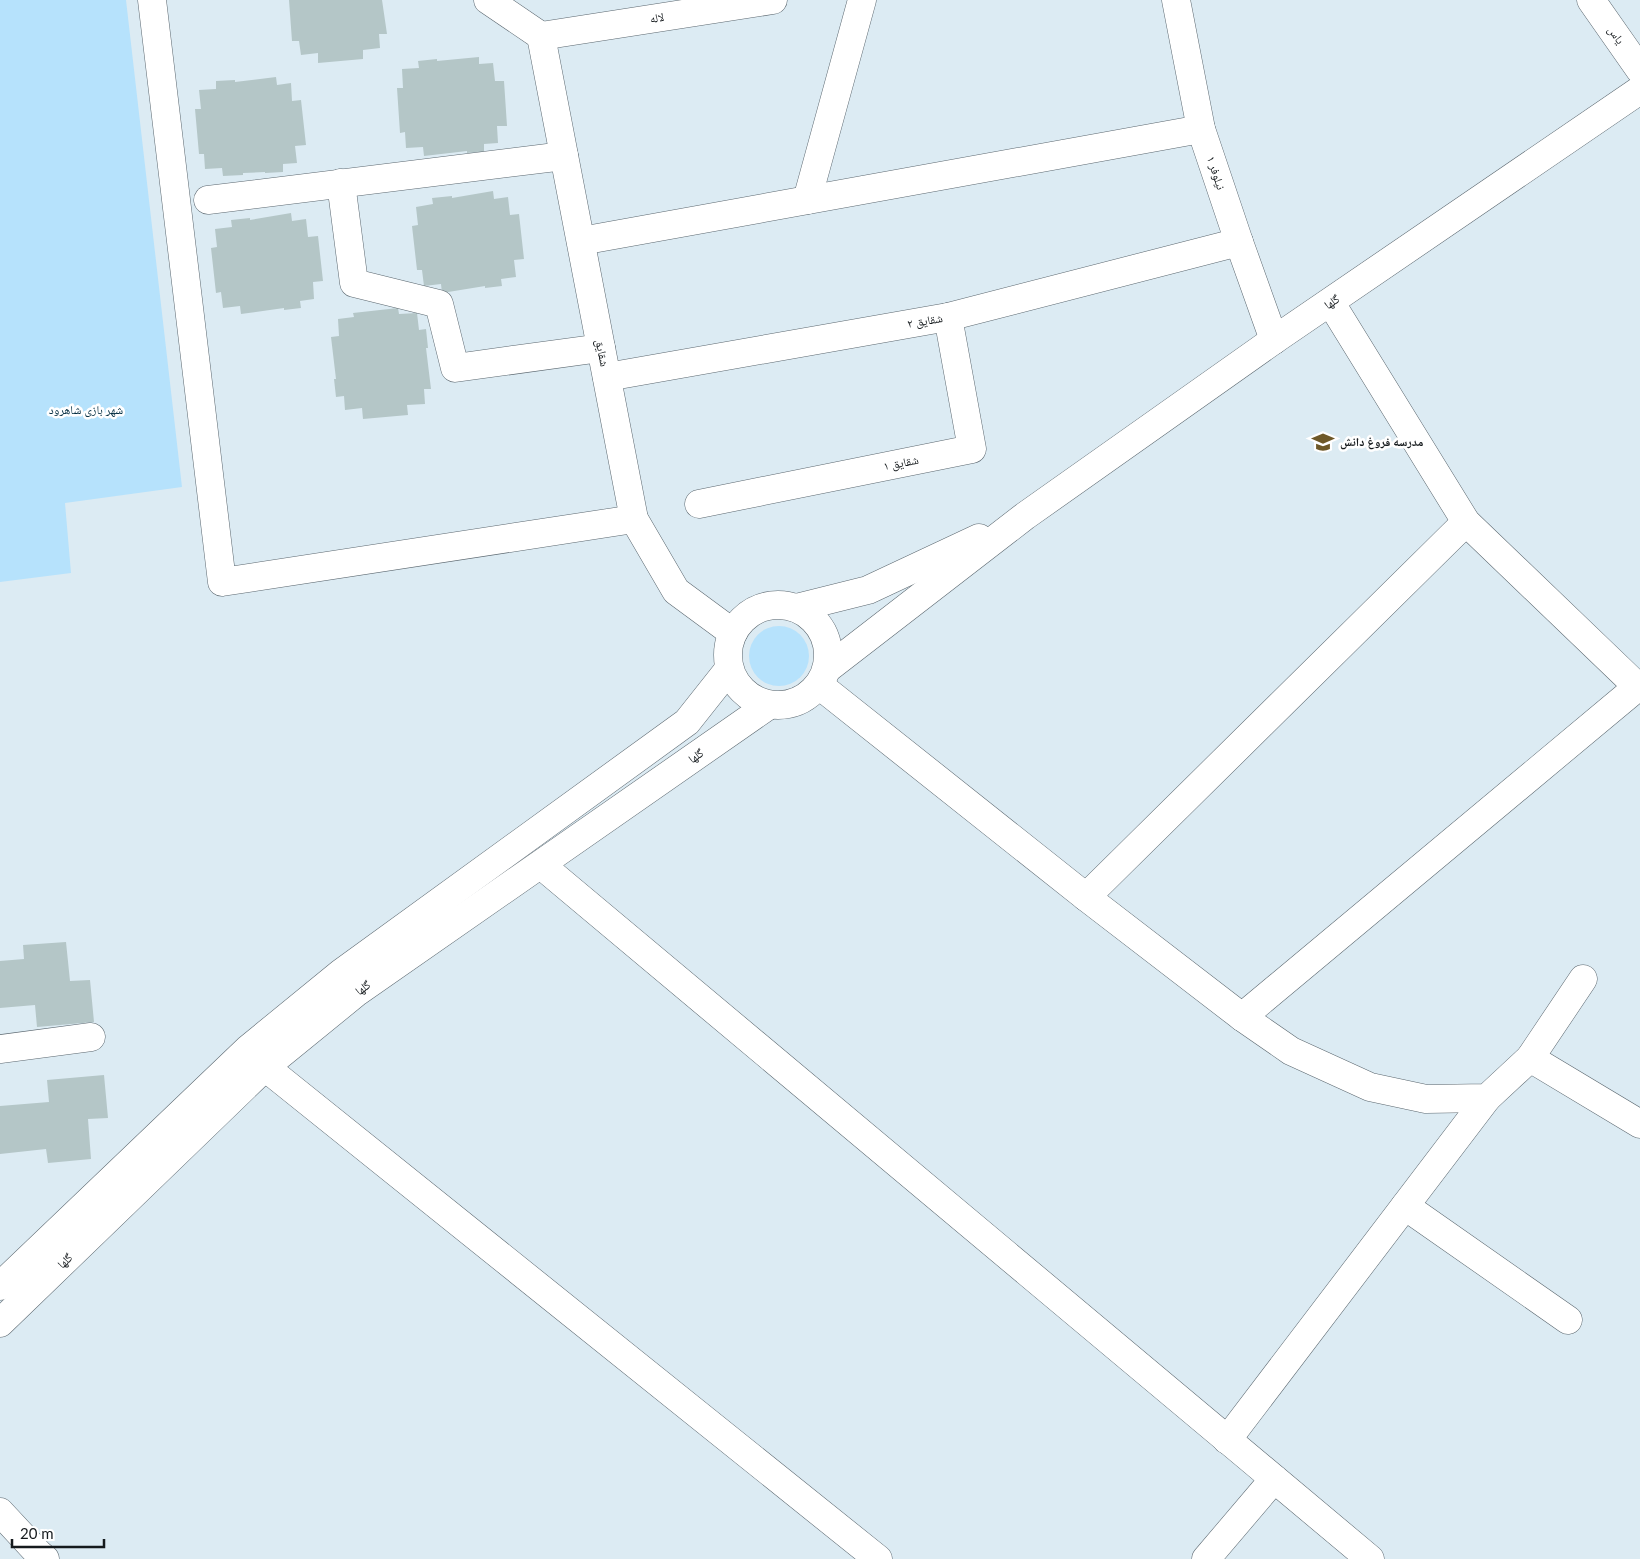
<svg xmlns="http://www.w3.org/2000/svg" width="1640" height="1559" viewBox="0 0 1640 1559" font-family="Lato,'Noto Naskh Arabic',sans-serif">
	<rect width="100%" height="100%" fill="#dcebf3"/>
	<g fill="#b6e2fc">
		<path d="M0,0H126L182,487L65,503L71,573L0,582Z"/>
		<circle cx="779" cy="656" r="30"/>
	</g>
	<g fill="#b4c6c7">
		<path d="M289,0H382L387,34H379L380,48L363,50V59L318,63V53L301,55L299,41H292Z"/>
		<path d="M479,57V64L493,63L495,81H504L507,126H497L498,143L484,144V152L467,153V151L424,156L423,147L406,148L405,132L400,133L397,88H403L402,69L419,68L418,61L437,59V61Z"/>
		<path d="M276,77L277,85L291,83L292,101L301,100L306,145L295,146L297,163L283,164V172L265,173V172L243,173V175L223,176L222,168L205,169L204,154H199L195,109H201L199,90L216,89V81L235,80V82Z"/>
		<path d="M493,191L494,199L508,197L510,215L519,214L524,259L514,260L516,277L501,279L502,286L485,288V286L442,293L441,284L424,286L422,270H417L412,226L418,225L416,207L433,204L432,198L452,196V198Z"/>
		<path d="M291,213L292,221L306,219L308,237L318,236L323,281L313,282L314,299L300,301L301,308L284,310V308L241,314L240,306L223,308L221,292L216,293L211,248L217,247L215,229L232,227L231,220L250,218V220Z"/>
		<path d="M398,308L399,314L417,313L419,330L426,329L428,348H426L431,389H424L425,404L407,405L408,415L363,419L362,408L345,410L344,396L336,397L334,379H336L331,337L339,336L338,319L354,317L353,313Z"/>
		<path d="M66,942L70,981L90,980L94,1022L37,1027L35,1005L0,1008V961L24,959L23,945Z"/>
		<path d="M104,1075L108,1118L88,1119L91,1159L48,1163L46,1149L0,1154V1106L49,1102L47,1080Z"/>
	</g>
	<g fill="none" stroke-linecap="round" stroke-linejoin="round">
		<g stroke="#5b676f" stroke-width="29">
			<g id="minor">
				<path d="M152,0L222,582L634,519"/>
				<path d="M488,0L541,36"/>
				<path d="M1176,0L1201,129L1239,242L1274,340"/>
				<path d="M1591,0L1640,70"/>
				<path d="M541,36L634,519L676,591L733,633"/>
				<path d="M541,36L773,0"/>
				<path d="M341,183L354,283L439,304L455,368L601,348"/>
				<path d="M208,200L564,156"/>
				<path d="M807,200L862,0"/>
				<path d="M581,241L1201,129"/>
				<path d="M1331,303L1466,522L1640,689"/>
				<path d="M607,377L948,317L1239,242"/>
				<path d="M699,504L972,449L948,317"/>
				<circle cx="778" cy="655" r="50"/>
				<path d="M796,608L868,590L979,538"/>
				<path d="M827,669L1025,516L1274,340L1640,90"/>
				<path d="M819,685L1086,897L1242,1017L1291,1051L1370,1087L1426,1099L1487,1098L1530,1058L1583,979"/>
				<path d="M541,865L1370,1559"/>
				<path d="M1086,897L1466,522"/>
				<path d="M1242,1017L1640,685"/>
				<path d="M0,1049L91,1037"/>
				<path d="M1530,1058L1640,1124"/>
				<path d="M265,1067L878,1559"/>
				<path d="M1405,1206L1568,1320"/>
				<path d="M0,1286L248,1049L341,973L687,722L729,669"/>
				<path d="M0,1323L265,1067L357,992L769,705"/>
				<path d="M1227,1440L1487,1098"/>
				<path d="M0,1512L39,1554L45,1559"/>
				<path d="M1206,1559L1274,1479"/>
			</g>
		</g>
		<use href="#minor" stroke="#fff" stroke-width="28"/>
	</g>
	<defs>
		<g id="school-bare" transform="scale(1.725)"><path d="M0-5L7-2L0 1L-7-2ZM-4 1L0 2.5L4 1V4Q0 6-4 4Z" fill="#6e5828" stroke="#fff" stroke-width="2.5" paint-order="stroke"/></g>
	</defs>
	<g fill-rule="evenodd">
		<use href="#school-bare" x="1323" y="442"/>
	</g>
	<g text-anchor="middle" stroke-width="5" stroke-linejoin="round" paint-order="stroke">
		<g font-size="12" fill="#151a1d" stroke="#fff">
			<text transform="translate(657 18) rotate(-9)" y="4">لاله</text>
			<text transform="translate(1616 35) rotate(55)" y="4">یاس</text>
			<text transform="translate(1216 173) rotate(72)" y="4">نیلوفر ۱</text>
			<text transform="translate(1332 302) rotate(-34)" y="4">گلها</text>
			<text transform="translate(925 321) rotate(-10)" y="4">شقایق ۲</text>
			<text transform="translate(602 353) rotate(79)" y="4">شقایق</text>
			<text transform="translate(901 463) rotate(-11)" y="4">شقایق ۱</text>
			<text transform="translate(696 756) rotate(-35)" y="4">گلها</text>
			<text transform="translate(363 988) rotate(-36)" y="4">گلها</text>
			<text transform="translate(65 1261) rotate(-44)" y="4">گلها</text>
		</g>
		<g font-size="12" fill="#042e42" stroke="#fff">
			<text x="86" y="414">شهر بازی شاهرود</text>
		</g>
		<g font-size="12" font-weight="bold" fill="#151a1d" stroke="#fff" text-anchor="start">
			<text x="1340" y="446">مدرسه فروغ دانش</text>
		</g>
	</g>
	<path d="M12 1539v8h92v-8" fill="none" stroke="#151a1d" stroke-width="2.5"/>
	<text x="20" y="1539" font-size="15" fill="#151a1d" stroke="#ffffff" stroke-width="4" paint-order="stroke">20 m</text>
</svg>
